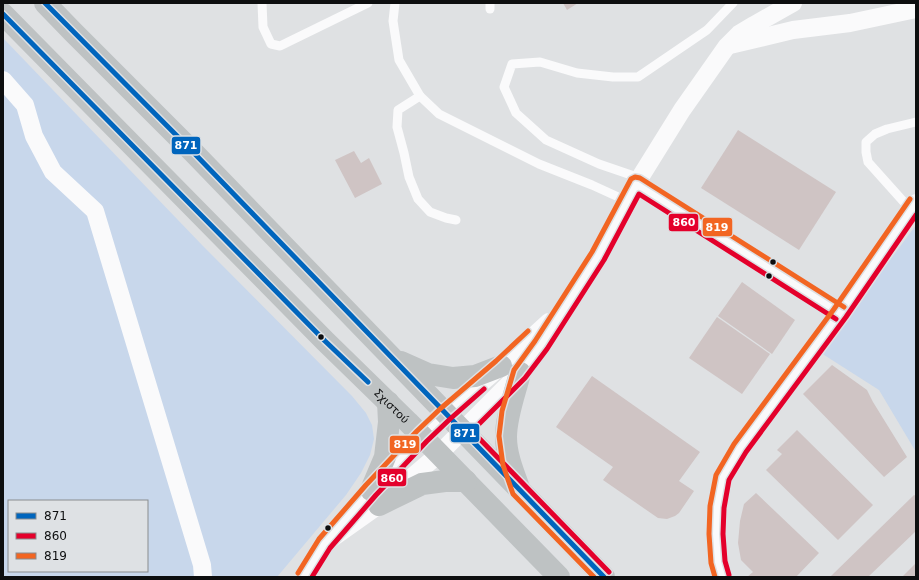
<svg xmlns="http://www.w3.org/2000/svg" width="919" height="580" viewBox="0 0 919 580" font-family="'DejaVu Sans',sans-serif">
	<rect width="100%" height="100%" fill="#dfe1e3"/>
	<g fill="#c8d7eb" fill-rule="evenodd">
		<path d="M3,38L202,245L352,396L366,413L372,425L374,439L370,455L361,473L346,495L277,577H3ZM9,501H147V571H9Z"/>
		<path d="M916,225V452L879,390L821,353Z"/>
	</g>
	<g fill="#cfc4c4">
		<path d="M563,3H578L567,10Z"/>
		<path d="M738,130L836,192L799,250L701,188Z"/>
		<path d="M354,151L361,163L369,158L382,184L355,198L335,160Z"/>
		<path d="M742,282L795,320L772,354L718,316Z"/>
		<path d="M717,317L770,354L742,394L689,358Z"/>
		<path d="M832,365L867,390L873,402L907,457L884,477L803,394Z"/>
		<path d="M592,376L700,452L679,481L694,491L679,513L675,516L667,519L658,518L603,480L613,467L556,427Z"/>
		<path d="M797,430L873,505L838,540L766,470L782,454L777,450Z"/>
		<path d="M756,493L819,553L796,577H747L753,572L741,560L738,543L740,521L744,504Z"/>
		<path d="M914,495L916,496V531L868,577H830Z"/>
		<path d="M916,563V577H902Z"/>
	</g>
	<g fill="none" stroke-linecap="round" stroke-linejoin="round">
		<g stroke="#fafafb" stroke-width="9">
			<path d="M262,3L263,27L271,44L280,46L368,3"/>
			<path d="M395,3L393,21L399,60L420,96L439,114L539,164L592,185L627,201"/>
			<path d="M490,3V9"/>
			<path d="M420,96L398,110L397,127L404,153L409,177L418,199L430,212L446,218L456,220"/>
			<path d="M640,178L599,164L546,140L516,113L504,87L512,64L540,62L577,73L613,77H638L707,30L733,3"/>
			<path d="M911,210L868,162L866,152V142L875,134L887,129L916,122"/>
		</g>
		<g stroke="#fafafb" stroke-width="18">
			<path d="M730,45L793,30L850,23L916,9"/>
			<path d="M3,80L25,105L34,136L53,172L95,211L202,565L203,577"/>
			<path d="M636,184L840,313"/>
			<path d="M324,544L379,505L439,454L520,373L541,345L598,256L636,184L682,110L727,46L739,34L754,25L793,3"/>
			<path d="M304,577L324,544L348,516L371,490L422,436L445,414L501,366L549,322"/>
			<path d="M722,577L718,562L716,534L717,507L722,478L740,448L840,313L916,203"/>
		</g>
		<g stroke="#bec2c3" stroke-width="22">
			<path d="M45,3L74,33L193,152L604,577"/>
			<path id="s1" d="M3,14L325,341L408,422L559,577"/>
			<path d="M401,362L428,374L453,378L475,376L501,366"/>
			<path d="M518,485C512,469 506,453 506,437C506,416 515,393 520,373"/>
			<path d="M371,490L385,457L389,422L388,402"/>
			<path d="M379,505L422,484L445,481H466"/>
		</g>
		<g stroke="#dee1e4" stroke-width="8">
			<g id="bus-1">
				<path d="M45,3L193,152L604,577"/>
				<path d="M3,14L325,341L368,382"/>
			</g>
		</g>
		<g stroke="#dee1e4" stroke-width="8">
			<g id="bus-2">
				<path d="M609,572L472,431L525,378L547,349L604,260L639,194L836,319"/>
				<path d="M729,575L725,561L723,534L724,508L729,480L746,452L846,317L916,215"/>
				<path d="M312,577L330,548L376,495L427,441L450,419L484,389"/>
			</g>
		</g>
		<g stroke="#dee1e4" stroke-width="8">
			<g id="bus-3">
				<path d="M298,573L319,539L366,485L417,431L440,409L496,361L528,331"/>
				<path d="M594,577L513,494L503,465L499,436L502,411L514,370L535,341L592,252L631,179L635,177L640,178L844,307"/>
				<path d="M715,577L711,563L709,534L710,506L716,475L734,444L834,309L910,199"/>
			</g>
		</g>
		<use href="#bus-1" stroke="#0065bd" stroke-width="5"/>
		<use href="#bus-2" stroke="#e4002b" stroke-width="5"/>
		<use href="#bus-3" stroke="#f26522" stroke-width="5"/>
	</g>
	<g fill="#0d0e0f" stroke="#dee1e4" stroke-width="1.5">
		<circle cx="773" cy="262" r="3.5"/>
		<circle cx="769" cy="276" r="3.5"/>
		<circle cx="321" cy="337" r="3.5"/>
		<circle cx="328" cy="528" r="3.5"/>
	</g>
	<g text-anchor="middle" stroke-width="4" stroke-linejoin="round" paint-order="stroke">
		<g font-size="11" fill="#0d0e0f" stroke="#dee1e4">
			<text dy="4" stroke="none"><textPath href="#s1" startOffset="552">Σχιστού</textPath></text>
		</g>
	</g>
	<g stroke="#dee1e4" stroke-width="1.5">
		<rect x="171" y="136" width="30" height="19" rx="4" fill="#0065bd"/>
		<rect x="668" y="213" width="31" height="19" rx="4" fill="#e4002b"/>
		<rect x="702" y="217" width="31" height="20" rx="4" fill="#f26522"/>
		<rect x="450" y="423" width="30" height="20" rx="4" fill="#0065bd"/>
		<rect x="389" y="435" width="31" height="19" rx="4" fill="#f26522"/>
		<rect x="377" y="468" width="30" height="19" rx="4" fill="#e4002b"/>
	</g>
	<g font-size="11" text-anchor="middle" font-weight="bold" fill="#fff">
		<text x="186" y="149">871</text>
		<text x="684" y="226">860</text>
		<text x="717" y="231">819</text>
		<text x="465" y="437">871</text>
		<text x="405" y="448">819</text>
		<text x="392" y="482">860</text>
	</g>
	<rect width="919" height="580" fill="none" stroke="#0d0e0f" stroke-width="8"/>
	<rect x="8" y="500" width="140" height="72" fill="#dee1e4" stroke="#8a8d8f"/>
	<rect x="16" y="513" width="20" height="6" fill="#0065bd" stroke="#8a8d8f"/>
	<text x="44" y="520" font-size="12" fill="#0d0e0f">871</text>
	<rect x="16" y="533" width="20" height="6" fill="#e4002b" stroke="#8a8d8f"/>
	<text x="44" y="540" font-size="12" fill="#0d0e0f">860</text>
	<rect x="16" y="553" width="20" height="6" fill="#f26522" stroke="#8a8d8f"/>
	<text x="44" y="560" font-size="12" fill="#0d0e0f">819</text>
</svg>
